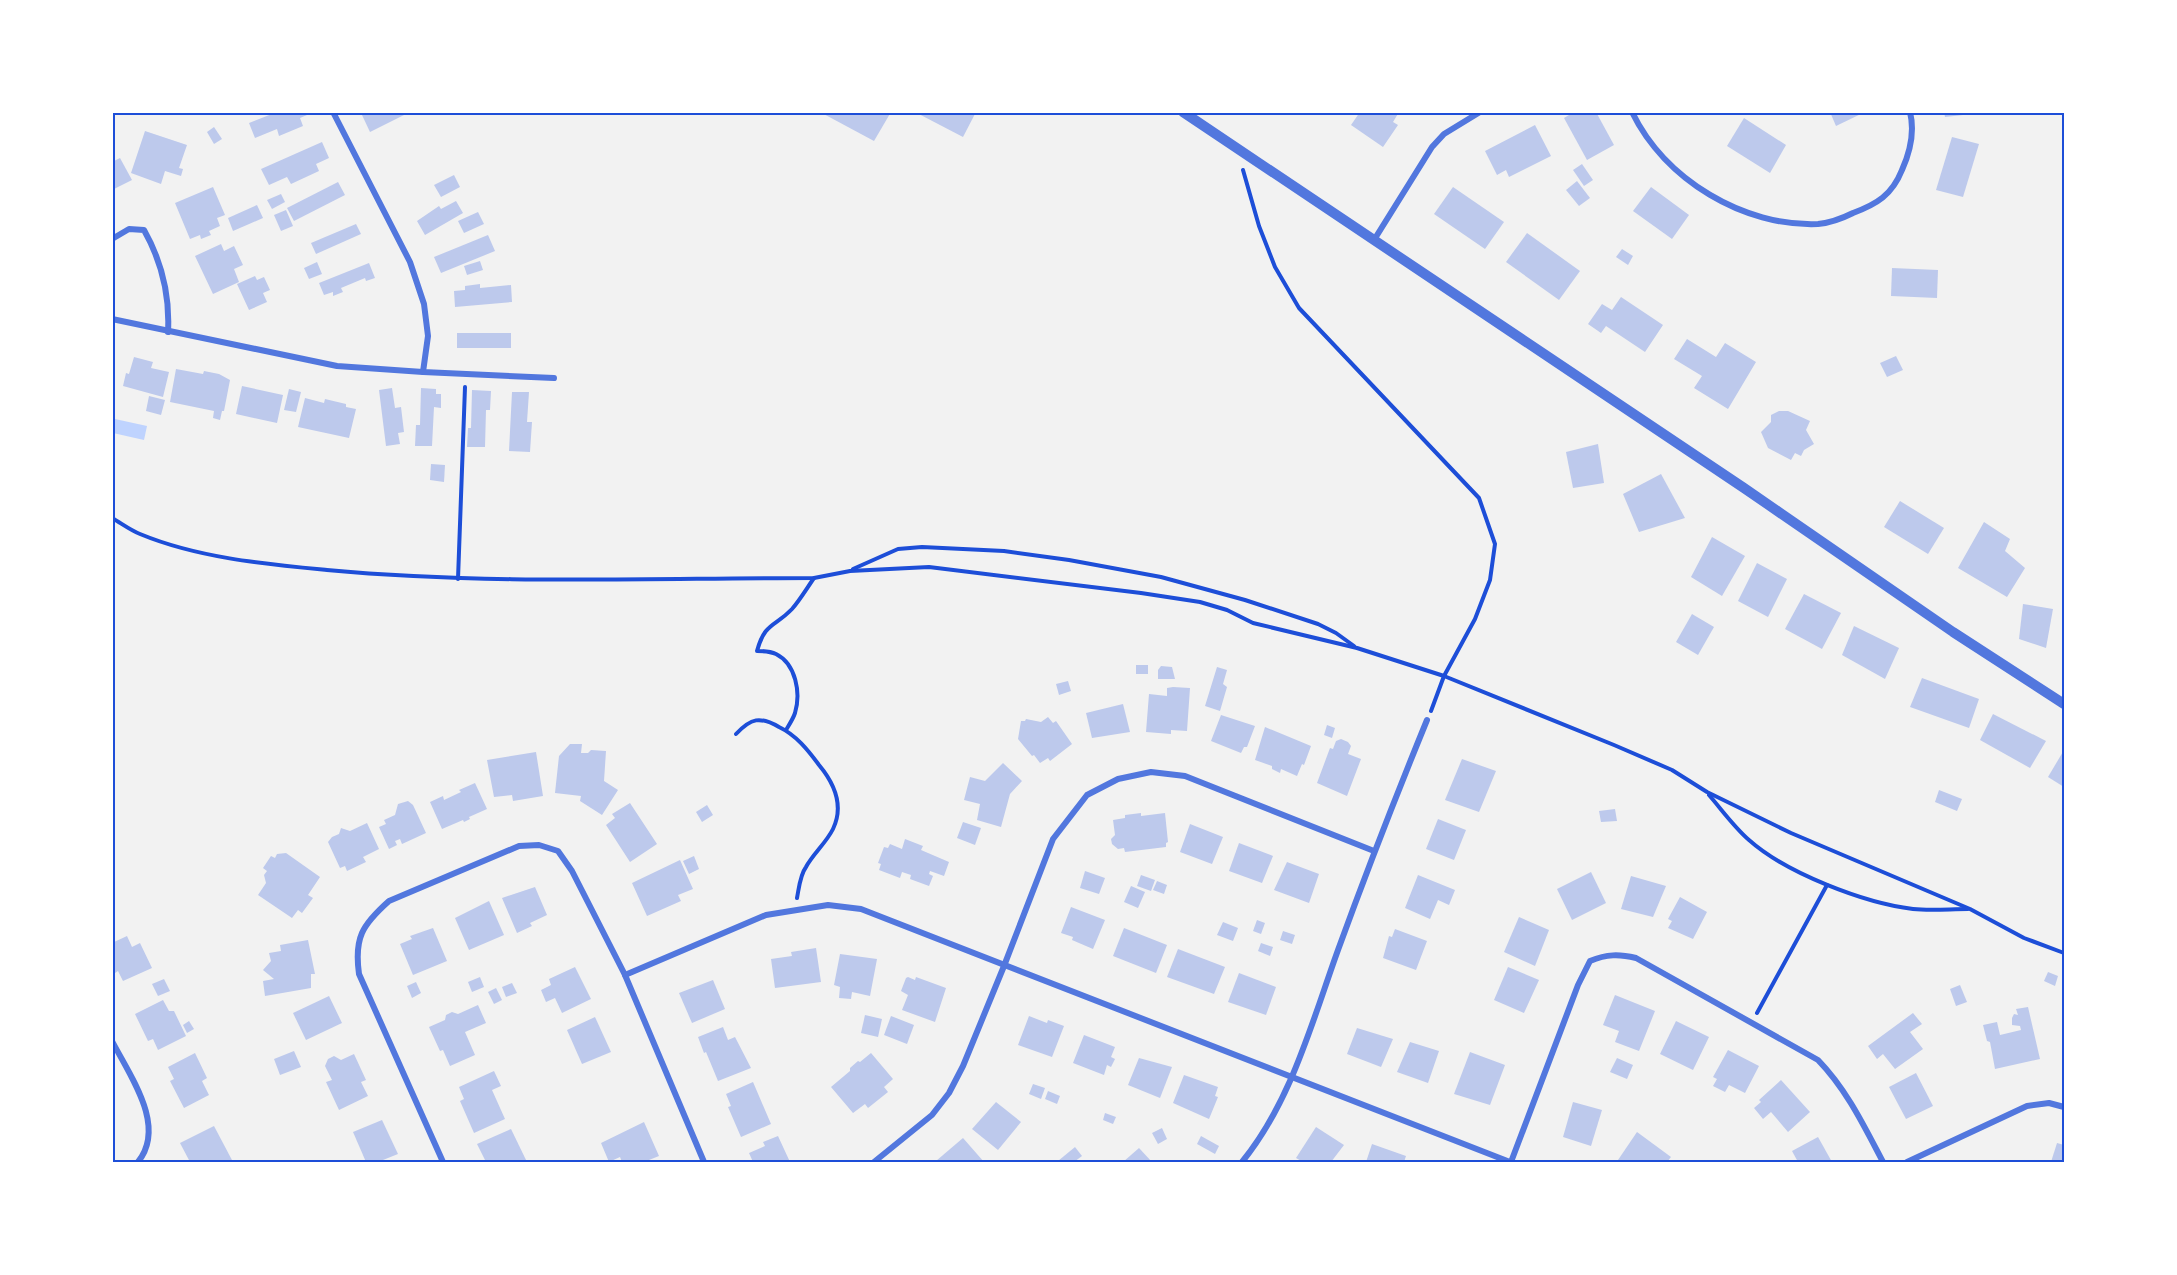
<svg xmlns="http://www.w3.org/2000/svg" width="2177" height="1275" viewBox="0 0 2177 1275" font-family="'IBM Plex Sans',sans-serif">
	<rect width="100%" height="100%" fill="#f2f2f2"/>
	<path fill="#bfd3fe" d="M115,419L147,426L144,440L113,433Z"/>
	<g fill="#bdc9ec">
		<path d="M277,112H306L307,115L300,118L303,126L279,136L277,129L255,138L249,123Z"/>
		<path d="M368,112H410L370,132L362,115Z"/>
		<path d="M820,112H891L874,141Z"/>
		<path d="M915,112H976L963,137Z"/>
		<path d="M1360,112H1399L1393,122L1398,125L1383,147L1351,125Z"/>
		<path d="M1574,112H1596L1614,145L1587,160L1564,118Z"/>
		<path d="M1830,112H1865L1836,126Z"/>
		<path d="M1944,112H1972V114L1945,117Z"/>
		<path d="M1744,118L1786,145L1770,173L1727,146Z"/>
		<path d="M1535,125L1551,156L1509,177L1506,170L1497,175L1485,151Z"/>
		<path d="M214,127L222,139L214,144L207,132Z"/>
		<path d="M145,131L187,145L179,168L183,169L181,176L165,171L161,184L131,173Z"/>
		<path d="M1952,137L1979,144L1963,197L1936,190Z"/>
		<path d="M322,142L329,158L316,164L319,171L291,184L287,177L269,185L261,169Z"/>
		<path d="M120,158L132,180L112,190V162Z"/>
		<path d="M1582,164L1593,180L1584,186L1573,170Z"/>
		<path d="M454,175L460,187L441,197L434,185Z"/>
		<path d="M1577,181L1590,198L1579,206L1566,190Z"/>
		<path d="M338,182L345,195L294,221L287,208Z"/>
		<path d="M213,187L225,215L217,218L220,226L209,231L211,235L201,239L200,235L190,239L175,203Z"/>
		<path d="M1453,187L1504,222L1485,249L1434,214Z"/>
		<path d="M1651,187L1689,215L1672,239L1633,211Z"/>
		<path d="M281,194L285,202L272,209L267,200Z"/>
		<path d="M456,201L463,213L425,235L417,221L439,206L441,209Z"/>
		<path d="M257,205L263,218L233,231L228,218Z"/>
		<path d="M286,210L293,226L281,231L274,215Z"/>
		<path d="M478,212L484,224L464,233L458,221Z"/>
		<path d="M356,224L361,234L316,254L311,243Z"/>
		<path d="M1527,233L1580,271L1559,300L1506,262Z"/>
		<path d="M488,235L495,251L441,273L434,257Z"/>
		<path d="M221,244L224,251L234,246L243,265L234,269L239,282L213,294L195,256Z"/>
		<path d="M1622,249L1633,256L1628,265L1616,257Z"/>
		<path d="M480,261L483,270L467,275L464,266Z"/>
		<path d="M317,262L322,274L309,279L304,268Z"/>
		<path d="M369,263L375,278L366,281L365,278L341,288L343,292L333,296V292L324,295L319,283Z"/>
		<path d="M1892,268L1938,270L1937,298L1891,296Z"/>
		<path d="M255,276L257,280L264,277L270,290L263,293L267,302L249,310L237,284Z"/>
		<path d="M480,284V288L511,285L512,302L455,307L454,291L465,290V286Z"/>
		<path d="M1621,297L1663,325L1645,352L1606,326L1601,333L1588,324L1602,304L1612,310Z"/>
		<rect x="457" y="333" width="54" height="15"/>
		<path d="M1687,339L1716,357L1725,343L1756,362L1728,409L1694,388L1702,376L1674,359Z"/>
		<path d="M1896,356L1903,370L1887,377L1880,363Z"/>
		<path d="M134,357L153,362L151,368L169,372L163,397L123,386L126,373L129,374Z"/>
		<path d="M176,369L203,374L204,371L219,374L230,380L224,411H222L220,420L213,418L214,411L170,402Z"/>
		<path d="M242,386L283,395L277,423L236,414Z"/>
		<path d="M392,388L395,408L401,407L404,432L398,433L400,444L386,446L379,390Z"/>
		<path d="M421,388L436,389V394H441V408L434,407L432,446H415L416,425H420Z"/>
		<path d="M289,389L301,392L296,412L284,410Z"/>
		<path d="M472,390L491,391L490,410H486L485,447H467L468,428H471Z"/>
		<path d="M512,392H529L527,422H532L530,452L509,451Z"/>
		<path d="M149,396L165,400L161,415L146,411Z"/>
		<path d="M305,398L324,403L325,399L346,404V407L356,409L349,438L298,427Z"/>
		<path d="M1779,411H1788L1810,421L1806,430L1814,444L1804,450L1801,456L1795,453L1791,460L1768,448L1761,432L1771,422V415Z"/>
		<path d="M1598,444L1604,483L1573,488L1566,452Z"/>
		<path d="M431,464L445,465L444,482L430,480Z"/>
		<path d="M1661,474L1685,518L1639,532L1623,494Z"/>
		<path d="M1900,501L1944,528L1928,554L1884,527Z"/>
		<path d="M1984,522L2010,539L2005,551L2025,568L2007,597L1958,568Z"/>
		<path d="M1712,537L1745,556L1722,596L1691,577Z"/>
		<path d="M1757,563L1787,579L1768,617L1738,601Z"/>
		<path d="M1804,594L1841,613L1822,649L1785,629Z"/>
		<path d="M2023,604L2053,609L2046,648L2019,639Z"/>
		<path d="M1692,614L1714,627L1698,655L1676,642Z"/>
		<path d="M1854,626L1899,648L1885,679L1842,655Z"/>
		<rect x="1136" y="665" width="12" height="9"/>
		<path d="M1161,666L1172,667L1175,679H1158V670Z"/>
		<path d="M1217,667L1227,670L1223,684L1227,687L1220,711L1205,706Z"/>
		<path d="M1922,678L1979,699L1969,728L1910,707Z"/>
		<path d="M1068,681L1071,691L1059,695L1056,684Z"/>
		<path d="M1173,687L1190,688L1187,731L1171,730V734L1146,732L1149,694L1167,696V688Z"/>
		<path d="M1123,704L1130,732L1092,738L1086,713Z"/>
		<path d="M1993,714L2046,741L2030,768L1980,740Z"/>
		<path d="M1221,715L1255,726L1247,747H1244L1241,753L1211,741Z"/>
		<path d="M1048,717L1053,723L1056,721L1072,744L1050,761L1048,758L1040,763L1034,755L1032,756L1018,739L1021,721H1025L1026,719L1041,722Z"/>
		<path d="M1327,725L1335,728L1332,738L1324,735Z"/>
		<path d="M1265,727L1311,746L1304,765L1302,764L1297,776L1281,769L1280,773L1272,769V766L1255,760Z"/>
		<path d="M1341,739L1348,742L1351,746L1348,754L1361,759L1347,796L1317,783L1330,748L1333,749L1336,741Z"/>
		<path d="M570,744H582L581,753H588L591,750L606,751L604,781L618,790L602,815L580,801L581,796L555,793L559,756Z"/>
		<path d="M2064,750V787L2048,777Z"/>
		<path d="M536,752L543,796L513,801L512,795L494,797L487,760Z"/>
		<path d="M1462,759L1496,771L1479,812L1445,800Z"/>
		<path d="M1003,763L1022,781L1010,794L1001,827L977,820L980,804L964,800L970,777L985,781Z"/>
		<path d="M475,783L487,809L469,817L470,819L464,822L463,820L442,829L430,802L443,796L444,800L461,792L459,790Z"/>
		<path d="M1939,790L1962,799L1957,811L1935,802Z"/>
		<path d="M408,801L413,805L426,833L402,844L400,839L395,841L397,845L389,849L379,827L386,824L384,820L395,815L398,804Z"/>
		<path d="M630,803L657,844L630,862L606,825L615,818L612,814Z"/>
		<path d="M707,805L713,815L702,822L696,812Z"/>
		<path d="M1615,809L1617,821L1601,822L1599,811Z"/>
		<path d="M1141,813V816L1165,813L1168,842L1166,843V847L1125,852L1124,848L1118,849L1112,844L1111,839L1115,835L1113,820L1125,818V815Z"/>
		<path d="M1438,819L1466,830L1454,860L1426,849Z"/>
		<path d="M963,822L981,828L975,845L957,838Z"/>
		<path d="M367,823L379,849L363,857L366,862L347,871L345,866L340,868L328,842L332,837L339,834L341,828L350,831Z"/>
		<path d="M1190,824L1223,837L1212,864L1180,852Z"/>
		<path d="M905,839L923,846L921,850L949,862L944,876L930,871L929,874L933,876L929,886L910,879L911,875L902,872L900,878L879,870L881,864L878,863L884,847L888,848L890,844L902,849Z"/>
		<path d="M1239,843L1273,856L1262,883L1229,871Z"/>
		<path d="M286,853L320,877L308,895L313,898L302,913L298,910L292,918L258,895L266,883L264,875L267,871L263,868L271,856L275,858L277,854Z"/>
		<path d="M694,856L699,869L689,874L683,861Z"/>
		<path d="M680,860L693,889L678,895L681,901L647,916L632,883Z"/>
		<path d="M1287,862L1319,874L1309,903L1274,890Z"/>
		<path d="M1085,871L1105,878L1099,894L1080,888Z"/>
		<path d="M1591,872L1606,903L1572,920L1557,889Z"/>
		<path d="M1141,875L1155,880L1151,891L1137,886Z"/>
		<path d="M1418,875L1455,890L1449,905L1438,900L1430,919L1405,908Z"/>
		<path d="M1631,876L1666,886L1653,917L1621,909Z"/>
		<path d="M1157,881L1167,885L1164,894L1153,890Z"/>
		<path d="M1131,886L1145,892L1138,908L1124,902Z"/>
		<path d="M535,887L547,915L530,923L532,926L517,933L502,898Z"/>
		<path d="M1680,897L1707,912L1693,939L1668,928L1672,921L1668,919Z"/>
		<path d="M489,901L504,935L469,950L455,918Z"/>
		<path d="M1071,907L1105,920L1093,949L1072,940L1073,937L1061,933Z"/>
		<path d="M1519,917L1549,930L1535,966L1504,952Z"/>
		<path d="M1257,920L1265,923L1261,934L1253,931Z"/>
		<path d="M1223,922L1238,928L1233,941L1217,935Z"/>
		<path d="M433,928L447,961L413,975L400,944L412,939L410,936Z"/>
		<path d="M1124,928L1167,945L1156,973L1113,956Z"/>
		<path d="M1395,929L1427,941L1416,970L1383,958L1389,936L1392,937Z"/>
		<path d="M1283,931L1295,935L1292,944L1280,940Z"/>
		<path d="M127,936L132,947L140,943L152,968L123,981L118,971L115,973L112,968V943Z"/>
		<path d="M308,940L315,974H311V988L265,996L263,981L274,979L263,970L271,961L269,953L281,951L280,945Z"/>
		<path d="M1261,943L1273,947L1270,956L1258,951Z"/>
		<path d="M816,948L821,982L775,988L771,959L792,956L791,952Z"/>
		<path d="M1178,949L1225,967L1214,994L1167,977Z"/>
		<path d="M840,954L877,959L870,996L852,992L851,999L839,998L840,987L834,985Z"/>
		<path d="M575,967L591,999L562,1013L555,998L546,1002L541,990L551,985L549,979Z"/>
		<path d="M1508,967L1539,980L1524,1013L1494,1000Z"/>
		<path d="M2048,972L2058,976L2055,986L2044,981Z"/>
		<path d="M1239,973L1276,987L1266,1015L1228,1002Z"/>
		<path d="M480,977L484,987L472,992L468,982Z"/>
		<path d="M908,977L915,980L916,977L946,988L935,1022L902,1010L908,995L901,991L906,978Z"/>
		<path d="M164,979L170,991L158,996L152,984Z"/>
		<path d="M713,980L725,1009L692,1023L679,993Z"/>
		<path d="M416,982L421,993L412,998L407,986Z"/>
		<path d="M512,983L517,993L506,997L502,987Z"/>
		<path d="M1960,985L1967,1002L1956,1006L1950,989Z"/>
		<path d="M496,988L502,1000L494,1004L488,992Z"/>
		<path d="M1615,995L1655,1011L1639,1051L1615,1042L1619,1031L1603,1025Z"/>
		<path d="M329,996L342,1023L306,1040L293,1013Z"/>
		<path d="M163,1000L169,1011H174L186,1036L158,1050L153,1039L148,1041L135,1014Z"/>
		<path d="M478,1005L486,1023L465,1032L475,1055L450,1066L443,1050L440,1051L429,1027L445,1020L446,1015L452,1012L458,1014Z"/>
		<path d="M2028,1007L2040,1059L1995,1069L1990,1042L1987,1041L1983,1025L1997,1022L2000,1035L2021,1030L2020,1026L2012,1025V1018L2014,1014L2018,1015L2016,1009Z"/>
		<path d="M1913,1013L1922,1024L1910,1032L1923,1049L1895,1069L1883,1054L1877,1059L1868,1046Z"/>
		<path d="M865,1015L882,1019L878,1037L861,1033Z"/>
		<path d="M891,1016L914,1025L907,1044L884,1035Z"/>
		<path d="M1029,1016L1047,1023L1048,1020L1064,1026L1052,1057L1018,1045Z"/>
		<path d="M595,1017L611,1052L582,1064L567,1030Z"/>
		<path d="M189,1021L194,1029L187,1033L183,1025Z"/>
		<path d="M1676,1021L1709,1037L1693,1070L1660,1054Z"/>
		<path d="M723,1027L728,1040L735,1037L751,1068L718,1081L706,1052L704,1053L698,1037Z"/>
		<path d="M1357,1028L1393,1039L1381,1067L1347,1054Z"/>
		<path d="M1084,1035L1115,1047L1111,1057L1115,1059L1111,1067L1107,1065L1104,1075L1073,1063Z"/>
		<path d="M1410,1042L1439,1051L1428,1083L1397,1072Z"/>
		<path d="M1728,1050L1759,1066L1745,1093L1729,1085L1725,1092L1713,1086L1717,1079L1713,1077Z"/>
		<path d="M294,1051L301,1067L280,1075L274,1059Z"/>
		<path d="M1470,1052L1505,1065L1490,1105L1454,1094Z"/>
		<path d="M195,1053L207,1078L202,1081L209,1095L184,1108L170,1081L174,1079L168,1067Z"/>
		<path d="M871,1053L893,1079L884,1087L888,1092L868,1108L865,1104L853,1113L831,1087L850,1071V1068L858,1061L860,1062Z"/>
		<path d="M354,1054L366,1080L361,1082L368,1096L339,1110L326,1082L332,1080L325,1066L328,1059L334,1056L341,1060Z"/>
		<path d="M1139,1058L1172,1067L1160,1098L1128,1085Z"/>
		<path d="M1617,1058L1633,1065L1627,1079L1610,1072Z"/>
		<path d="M494,1071L501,1086L492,1090L505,1119L474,1133L460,1101L464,1099L459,1087Z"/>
		<path d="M1916,1073L1933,1106L1906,1119L1889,1087Z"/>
		<path d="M1184,1075L1218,1087L1215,1096L1218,1097L1209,1119L1173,1103Z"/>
		<path d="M1781,1080L1810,1112L1788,1132L1771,1112L1763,1119L1754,1108L1761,1102L1759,1100Z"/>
		<path d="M753,1082L771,1124L741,1137L728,1107L731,1106L726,1094Z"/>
		<path d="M1033,1084L1045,1088L1041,1099L1029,1094Z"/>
		<path d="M1048,1091L1060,1096L1057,1104L1045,1099Z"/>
		<path d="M996,1102L1021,1122L998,1150L972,1129Z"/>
		<path d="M1573,1102L1602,1110L1591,1146L1563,1137Z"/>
		<path d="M1105,1113L1116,1117L1113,1124L1103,1120Z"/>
		<path d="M382,1120L398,1154L378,1162H366L353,1132Z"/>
		<path d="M644,1122L659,1156L644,1162H622L620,1157L609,1162L601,1143Z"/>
		<path d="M214,1126L233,1162H190L180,1143Z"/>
		<path d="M1316,1127L1344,1145L1331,1162H1303L1296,1158Z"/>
		<path d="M1162,1128L1167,1139L1158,1144L1152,1133Z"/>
		<path d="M511,1129L527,1162H486L477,1144Z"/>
		<path d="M1637,1132L1671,1157L1667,1162H1621L1618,1160Z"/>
		<path d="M778,1136L790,1162H753L749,1153L765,1146L763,1142Z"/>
		<path d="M1201,1136L1219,1146L1215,1154L1197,1144Z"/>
		<path d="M1818,1137L1832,1162H1798L1792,1151Z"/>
		<path d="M963,1138L984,1162H937L936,1161Z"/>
		<path d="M2057,1143L2064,1145V1162H2051Z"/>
		<path d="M1372,1144L1406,1156L1404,1162H1366Z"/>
		<path d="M1075,1147L1082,1156L1074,1162H1059L1058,1161Z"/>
		<path d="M1139,1148L1152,1162H1123Z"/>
	</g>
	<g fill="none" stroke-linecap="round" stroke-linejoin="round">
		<g stroke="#1d4ed8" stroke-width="4">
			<path d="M1243,170L1259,226L1275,267L1299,308L1479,498L1495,544L1490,580L1475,619L1444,676L1431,711"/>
			<path d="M112,518C121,523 130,530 140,534C198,558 265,564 327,570C489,585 652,578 814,578L850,571L929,567L1141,593L1200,602L1227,610L1253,623L1357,648L1444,676L1614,745L1672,770L1707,792L1791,833L1970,909L2024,938L2064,953"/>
			<path d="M853,569L898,549L922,547L1004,551L1069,560L1161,577L1245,600L1318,624L1336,633L1354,646"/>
			<path d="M458,579L465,387"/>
			<path d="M786,730C789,725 793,719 795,713C801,693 796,664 776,654C770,651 763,651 757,651C765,622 775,627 792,609C800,600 807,588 814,578"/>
			<path d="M736,734C751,718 760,716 779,727C796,735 808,750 819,765C834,783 844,806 833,829C826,843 813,854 806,867C800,875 799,888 797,898"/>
			<path d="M1709,795C1722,810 1734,827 1749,840C1786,873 1864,903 1913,909C1931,911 1950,909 1968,909"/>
			<path d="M1757,1013L1827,885"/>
		</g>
		<g stroke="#5277de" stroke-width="6">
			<path d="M333,112L410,262L424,304L428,336L423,372"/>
			<path d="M1632,112C1665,180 1744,227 1818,224C1829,223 1843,218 1853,213C1877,204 1892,195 1902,170C1910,152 1915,132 1910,112"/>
			<path d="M112,239L129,229L144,230C162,262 170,295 168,332"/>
			<path d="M1374,240L1432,147L1444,134L1480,112"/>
			<path d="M112,319L337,366L423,372L554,378"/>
			<path d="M625,975L766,915L828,905L861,909L1510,1162"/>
			<path d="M112,1041C130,1076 167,1126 138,1162"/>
			<path d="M443,1162L359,974C354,938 362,925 389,901L519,846L539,845L558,851L572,871L625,975L704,1162"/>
			<path d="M874,1162L932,1115L949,1093L963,1066L1004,966L1053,839L1087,795L1118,779L1151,772L1185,776L1374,851"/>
			<path d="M1242,1162C1291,1102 1312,1022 1338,950C1366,873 1396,796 1427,720"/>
			<path d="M1511,1162L1578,985L1590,961C1607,954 1619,954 1636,958L1818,1060C1847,1090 1864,1126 1883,1162"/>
			<path d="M1907,1162L2027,1106L2049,1103L2064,1107"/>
		</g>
		<path stroke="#5277de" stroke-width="10" d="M1183,112L1744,488L1953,632L2064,704"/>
	</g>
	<rect width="2177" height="1275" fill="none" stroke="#ffffff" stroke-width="228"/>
	<rect x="114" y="114" width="1949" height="1047" fill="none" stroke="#1d4ed8" stroke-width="2"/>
</svg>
